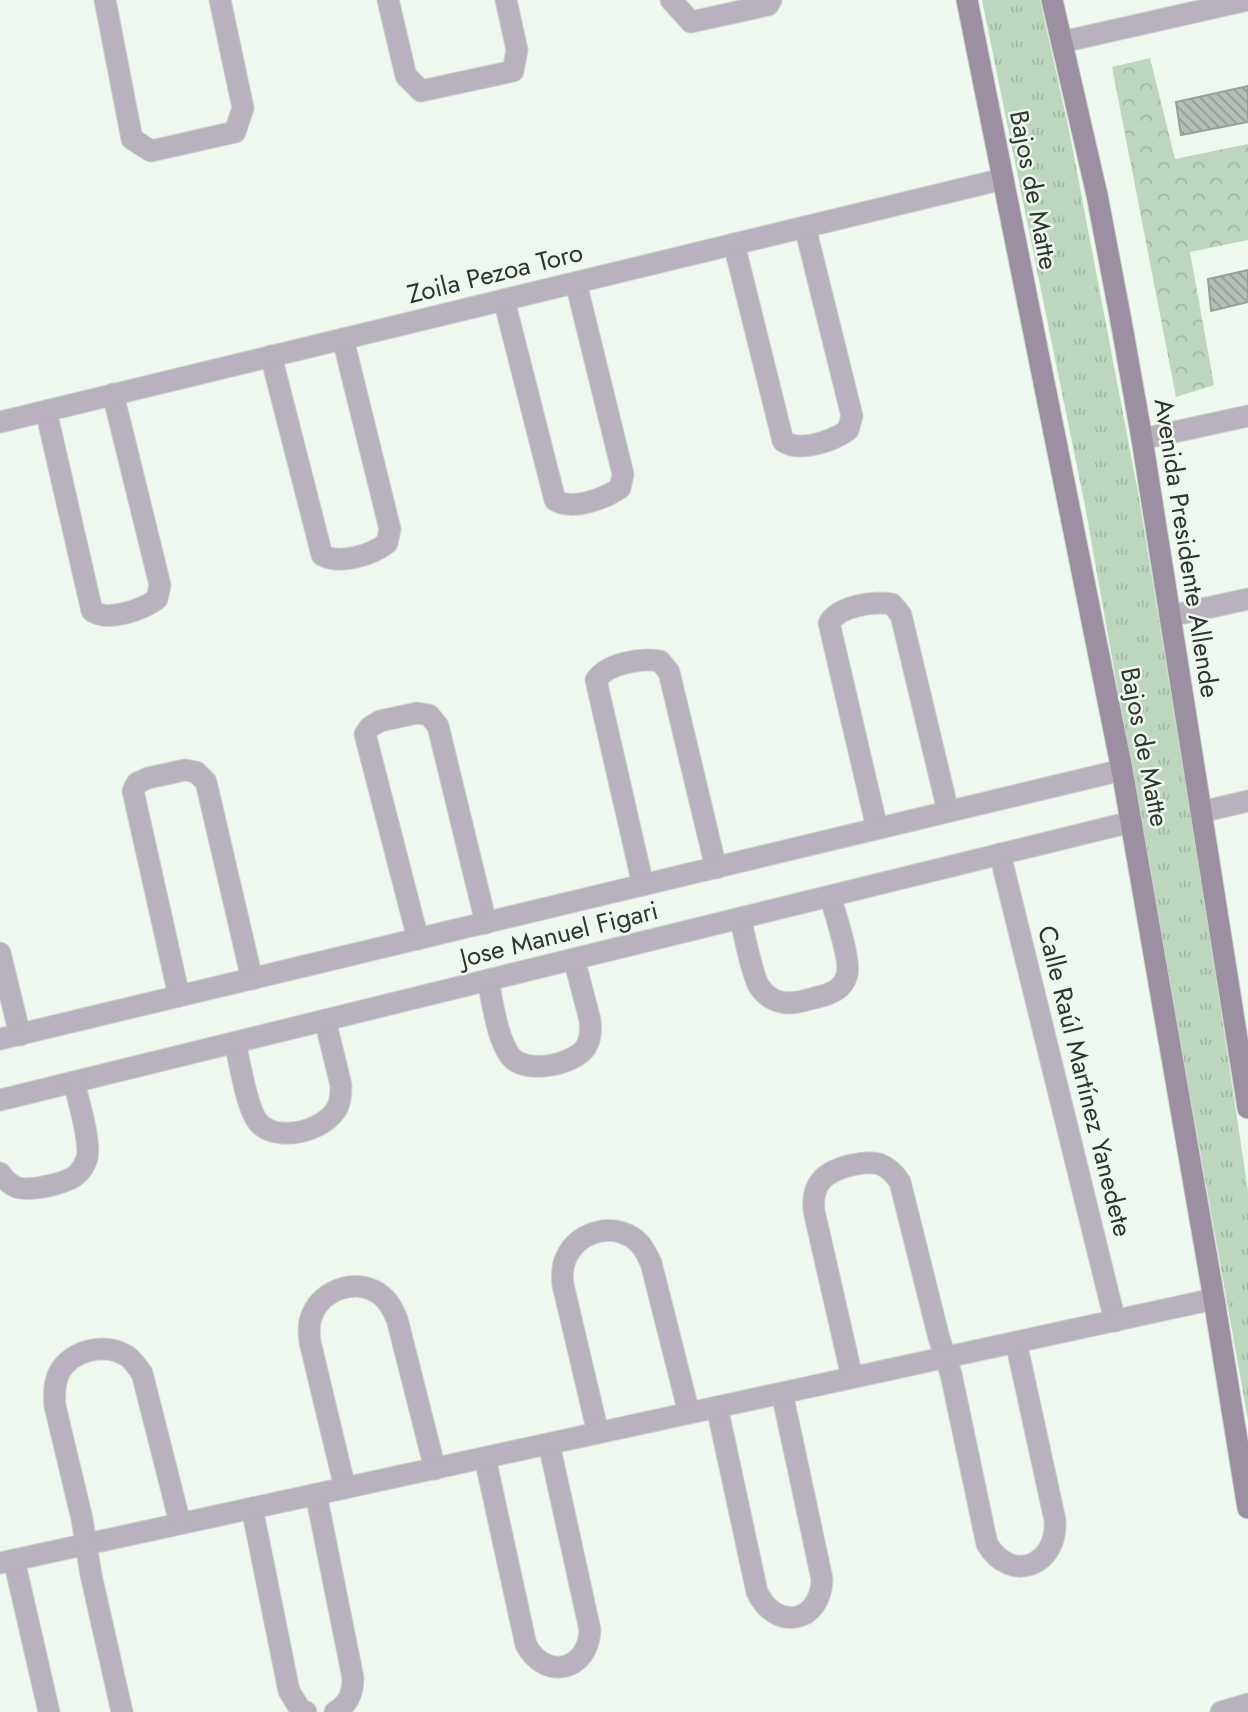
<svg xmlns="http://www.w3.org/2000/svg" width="1248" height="1712" viewBox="0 0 1248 1712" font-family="Jost,sans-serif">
	<defs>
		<pattern id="grass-tufts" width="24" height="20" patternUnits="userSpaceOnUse" patternTransform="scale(1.75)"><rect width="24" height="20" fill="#bcd7be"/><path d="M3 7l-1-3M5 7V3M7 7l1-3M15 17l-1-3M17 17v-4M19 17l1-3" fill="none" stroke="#a2b9a4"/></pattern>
		<pattern id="forest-crowns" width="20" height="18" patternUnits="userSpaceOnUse" patternTransform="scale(1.75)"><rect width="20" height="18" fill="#bcd7be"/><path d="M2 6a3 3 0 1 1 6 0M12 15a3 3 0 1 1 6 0" fill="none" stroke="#a2b9a4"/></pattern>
		<pattern id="building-back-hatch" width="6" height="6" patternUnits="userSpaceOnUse" patternTransform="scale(1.75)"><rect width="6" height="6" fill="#b5bfb6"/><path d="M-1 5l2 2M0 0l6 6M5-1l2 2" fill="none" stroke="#949c94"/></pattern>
	</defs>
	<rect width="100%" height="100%" fill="#eef8ef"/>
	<path fill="url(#grass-tufts)" d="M982,0H1040L1069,130L1138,492L1200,872L1248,1191V1420L1085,506Z"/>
	<path fill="url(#forest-crowns)" d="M1150,58L1175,159L1248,144V240L1190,252L1214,385L1176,397L1112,67Z"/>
	<g fill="url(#building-back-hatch)" stroke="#99a29a" stroke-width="2">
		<path d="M1248,86V122L1181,135L1176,102Z"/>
		<path d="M1248,270V302L1211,311L1208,279Z"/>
	</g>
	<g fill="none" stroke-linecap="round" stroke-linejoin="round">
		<g stroke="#ccd5cd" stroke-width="23">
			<g id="street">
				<path d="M105,0L132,139L151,151L235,132L243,108L220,0"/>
				<path d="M388,0L406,76L421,91L513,71L517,50L506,0"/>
				<path d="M671,0L691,22L768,5L771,0"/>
				<path d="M1062,42L1248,0"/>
				<path d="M734,244L783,441C799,453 833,441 848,430L852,416L805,227"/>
				<path d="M504,300L555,500C572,511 604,499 620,488L623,474L576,283"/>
				<path d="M271,356L322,555C339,565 372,555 387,543L390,529L343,339"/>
				<path d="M46,411L92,611C108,622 142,610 157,599L160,585L113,394"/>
				<path d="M0,422L1003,179"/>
				<path d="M1142,439L1248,416"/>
				<path d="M1170,616L1248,599"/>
				<path d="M1201,812L1248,801"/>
				<path d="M877,828L829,623C839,606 873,601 892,604L901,615L948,811"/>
				<path d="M1000,854L1115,1321"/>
				<path d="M643,885L596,680C608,663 640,658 660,661L669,672L716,868"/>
				<path d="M740,918C745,936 751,972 759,986C764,994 772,1000 781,1002C793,1005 806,1000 818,997C831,994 843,989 847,975C851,960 835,913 830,896"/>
				<path d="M418,939L365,734L370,727L380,721L417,713L429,715L438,726L486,923"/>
				<path d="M0,953L20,1035"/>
				<path d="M488,980C492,1001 498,1043 512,1058C528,1074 574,1065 586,1047C591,1038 591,1030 590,1020L574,959"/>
				<path d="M179,996L133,791L137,783L148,778L185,770L196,772L206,782L252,979"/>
				<path d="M0,1039L1122,770"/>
				<path d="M235,1043C240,1062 246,1107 258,1122C276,1144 327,1131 338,1106C341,1099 341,1092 341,1085L325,1020"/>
				<path d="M0,1100L1131,822"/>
				<path d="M0,1173C4,1179 9,1184 16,1187C28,1192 64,1184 75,1176C81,1171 85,1165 87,1158C91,1141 78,1100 74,1082"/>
				<path d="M852,1377L814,1211C811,1182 826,1171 852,1165C874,1160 887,1162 900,1182L939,1338L951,1374L987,1544C1011,1584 1058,1566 1055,1520L1016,1342"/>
				<path d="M717,1407L757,1592C776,1632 821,1623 822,1579L782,1393"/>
				<path d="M598,1433L563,1285C562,1276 562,1266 566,1258C578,1229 619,1221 640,1244C645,1250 648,1257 651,1263L689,1413"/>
				<path d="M485,1458L526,1645C546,1681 588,1671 590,1630L549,1444"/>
				<path d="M345,1488L310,1342C309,1333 308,1324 312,1315C323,1288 359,1277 382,1296C390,1302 393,1311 397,1319L435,1469"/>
				<path d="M316,1494L353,1678C353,1693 349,1704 335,1712"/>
				<path d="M252,1508L289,1691L300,1709L306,1712"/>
				<path d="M14,1560L49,1712"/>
				<path d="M0,1563L1214,1299"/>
				<path d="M122,1712L91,1575L82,1519L55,1406C54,1394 54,1384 59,1373C71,1350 105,1342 127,1356C133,1360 137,1367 142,1373L180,1523"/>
				<path d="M1221,1712L1248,1704"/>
			</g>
		</g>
		<g stroke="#ccd5cd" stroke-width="23">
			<g id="secondary">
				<path d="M967,0L1122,770L1214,1299L1248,1508"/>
				<path d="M1052,0L1097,195L1121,321L1142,439L1248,1108"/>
			</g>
		</g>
		<use href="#street" stroke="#b9b1bd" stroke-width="21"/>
		<use href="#secondary" stroke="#9c8fa2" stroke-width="21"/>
	</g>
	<g text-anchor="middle" stroke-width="5" stroke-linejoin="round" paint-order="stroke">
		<g font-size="26" fill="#303430" stroke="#eef8ef">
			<text transform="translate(1034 190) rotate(79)" y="9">Bajos de Matte</text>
			<text transform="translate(495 273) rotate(-14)" y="9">Zoila Pezoa Toro</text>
			<text transform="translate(1187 548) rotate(81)" y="9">Avenida Presidente Allende</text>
			<text transform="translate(1145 747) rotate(79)" y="9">Bajos de Matte</text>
			<text transform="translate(559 934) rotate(-14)" y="9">Jose Manuel Figari</text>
			<text transform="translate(1085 1081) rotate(76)" y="9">Calle Raúl Martínez Yanedete</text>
		</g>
	</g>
</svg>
